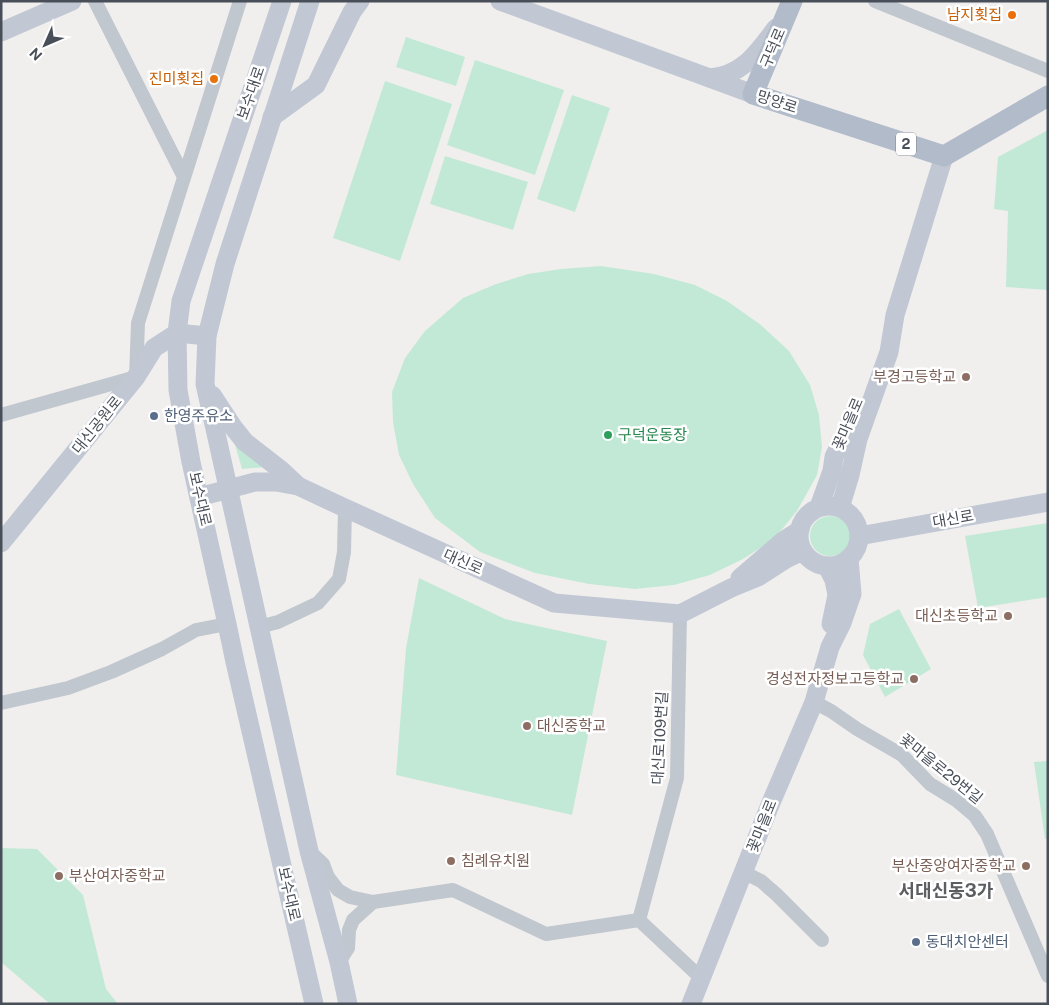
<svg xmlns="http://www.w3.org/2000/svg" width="1049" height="1005" viewBox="0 0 1049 1005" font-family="'Public Sans','Noto Sans KR',sans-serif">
	<rect width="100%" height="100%" fill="#f1efee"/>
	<g fill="#c2e9d6">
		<path d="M406,37L465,57L456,86L396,67Z"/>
		<path d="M475,60L564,90L535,175L447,145Z"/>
		<path d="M385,81L452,104L400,261L333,238Z"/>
		<path d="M572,95L610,108L575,212L537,199Z"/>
		<path d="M1048,130V290L1006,287L1008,211L994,209L998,157Z"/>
		<path d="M445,156L528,182L513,230L430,204Z"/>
		<path d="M601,266L654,274L695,285L727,301L761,325L789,351L810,385L819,415L822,447L817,475L797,511L774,539L743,559L710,575L674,585L635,589L589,584L535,573L480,552L435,518L413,484L399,455L393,422L392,392L405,358L425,331L463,298L496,284L528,274L561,269Z"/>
		<path d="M234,441L266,467L242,469Z"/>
		<circle cx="830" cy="536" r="20"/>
		<path d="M1048,523V597L978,608L965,536Z"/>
		<path d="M419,578L505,619L607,641L572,815L396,775L406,648Z"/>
		<path d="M899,609L931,669L885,697L863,655L870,624Z"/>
		<path d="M1048,761V839H1045L1034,762Z"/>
		<path d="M1,848L37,849L83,895L106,989L118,1004H50L1,962Z"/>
	</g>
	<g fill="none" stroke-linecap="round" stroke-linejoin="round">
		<g stroke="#c1c7ce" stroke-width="14">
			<path d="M95,1L184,177"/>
			<path d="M875,1L1048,71"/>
			<path d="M1,415L136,377L138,323L240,1"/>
			<path d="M259,627L278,622L318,603L339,579L344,552L345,508"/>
			<path d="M814,702L831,711L857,729L902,755L930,784L956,800L975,816L987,834L1048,976"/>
			<path d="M1,703L68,688L111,672L162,649L196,630L227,624"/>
			<path d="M309,851L323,864L328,877L338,890L350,897L373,902L453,890L546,934L639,920"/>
			<path d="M743,872L761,881L776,894L822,940"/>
			<path d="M639,920L677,778L680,614"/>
			<path d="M639,920L701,978"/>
			<path d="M339,962L348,948L349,930L353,920L373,902"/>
		</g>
		<g stroke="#c1c8d3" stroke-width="19">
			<path d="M282,1L181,301L177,333L178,390L191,462L227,624L235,662L314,1004"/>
			<path d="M310,1L225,264L207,336L205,384L309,851L339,962L348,1004"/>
			<path d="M500,1L753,94"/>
			<path d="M1,32L72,1"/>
			<path d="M710,78C743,75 757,53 776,28"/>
			<path d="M272,117L316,85L352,12L360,1"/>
			<path d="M212,395L233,427L245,442L281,470L298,486"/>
			<path d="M199,497L255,482H276L298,486L345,508L554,603L680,614L731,588L758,577L786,559L803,551"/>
			<circle cx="829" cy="536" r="30"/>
			<path d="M819,507L832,471L834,457L848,428L856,408"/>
			<path d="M840,508L850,475L858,439L889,352L895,315L944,156"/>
			<path d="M859,536L1048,502"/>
			<path d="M1,543L136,377L154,348L177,333L207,336"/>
			<path d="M827,566L834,580L837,595L831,624"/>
			<path d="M740,578L783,541L800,530"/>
			<path d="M691,1004L770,805L814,702L830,647L842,623L852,594L849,558"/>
		</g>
		<path stroke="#b1bbca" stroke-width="21" d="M792,1L753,94L944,156L1048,96"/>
	</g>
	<g fill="#e8710a" stroke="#fff" stroke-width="2">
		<circle cx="1012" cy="15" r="5"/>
		<circle cx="214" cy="79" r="5"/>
	</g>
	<g fill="#8d6e63" stroke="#fff" stroke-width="2">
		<circle cx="966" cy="377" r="5"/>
		<circle cx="1008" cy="616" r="5"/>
		<circle cx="914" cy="679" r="5"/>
		<circle cx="527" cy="726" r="5"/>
		<circle cx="451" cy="861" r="5"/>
		<circle cx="1026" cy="866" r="5"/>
		<circle cx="59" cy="876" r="5"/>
	</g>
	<g fill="#5c6f8a" stroke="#fff" stroke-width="2">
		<circle cx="154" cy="416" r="5"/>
		<circle cx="916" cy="942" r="5"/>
	</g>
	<circle fill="#2e9e5b" stroke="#fff" stroke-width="2" cx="608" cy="435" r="5"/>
	<g text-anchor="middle" stroke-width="5" stroke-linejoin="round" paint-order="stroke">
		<rect fill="#fff" stroke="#80848b" stroke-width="1" x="896" y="132.5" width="20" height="23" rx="4"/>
		<g font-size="14" font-weight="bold" fill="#494f59">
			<text x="906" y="149">2</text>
		</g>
		<g font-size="15" fill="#c56008" stroke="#fff" text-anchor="end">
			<text x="1002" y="20">남지횟집</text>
			<text x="204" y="84">진미횟집</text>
		</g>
		<g font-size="15" fill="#494f59" stroke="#fff">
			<text transform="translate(773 48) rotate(-67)" y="5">구덕로</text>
			<text transform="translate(251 93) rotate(-71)" y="5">보수대로</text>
			<text transform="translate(777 102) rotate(18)" y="5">망양로</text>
			<text transform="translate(848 424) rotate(-67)" y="5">꽃마을로</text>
			<text transform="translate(97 425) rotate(-51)" y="5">대신공원로</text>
			<text transform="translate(200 499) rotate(77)" y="5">보수대로</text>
			<text transform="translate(953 519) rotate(-10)" y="5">대신로</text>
			<text transform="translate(463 562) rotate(24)" y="5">대신로</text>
			<text transform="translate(660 738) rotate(-87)" y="5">대신로109번길</text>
			<text transform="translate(941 769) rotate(39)" y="5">꽃마을로29번길</text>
			<text transform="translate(762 826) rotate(-68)" y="5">꽃마을로</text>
			<text transform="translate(289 894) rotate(77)" y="5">보수대로</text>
		</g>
		<g font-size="15" fill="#785e54" stroke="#fff" text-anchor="end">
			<text x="956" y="382">부경고등학교</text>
			<text x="998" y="621">대신초등학교</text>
			<text x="904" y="684">경성전자정보고등학교</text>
			<text x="537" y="731" text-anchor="start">대신중학교</text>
			<text x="461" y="866" text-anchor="start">침례유치원</text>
			<text x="1016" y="871">부산중앙여자중학교</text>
			<text x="69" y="881" text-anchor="start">부산여자중학교</text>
		</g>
		<g font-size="15" fill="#4e5e75" stroke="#fff" text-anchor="start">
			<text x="164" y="421">한영주유소</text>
			<text x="926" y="947">동대치안센터</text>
		</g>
		<g font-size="15" fill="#27864d" stroke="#fff" text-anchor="start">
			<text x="618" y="440">구덕운동장</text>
		</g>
		<g font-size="18" font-weight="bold" fill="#5c5e62" stroke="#fff">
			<text x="946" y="897">서대신동3가</text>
		</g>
	</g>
	<rect width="1049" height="1005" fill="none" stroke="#494f59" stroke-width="5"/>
	<g transform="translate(45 45) rotate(225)" stroke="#ffffff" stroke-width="4" paint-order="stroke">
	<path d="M0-4L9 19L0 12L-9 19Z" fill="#494f59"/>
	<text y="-8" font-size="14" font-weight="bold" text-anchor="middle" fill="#494f59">N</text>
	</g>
</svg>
